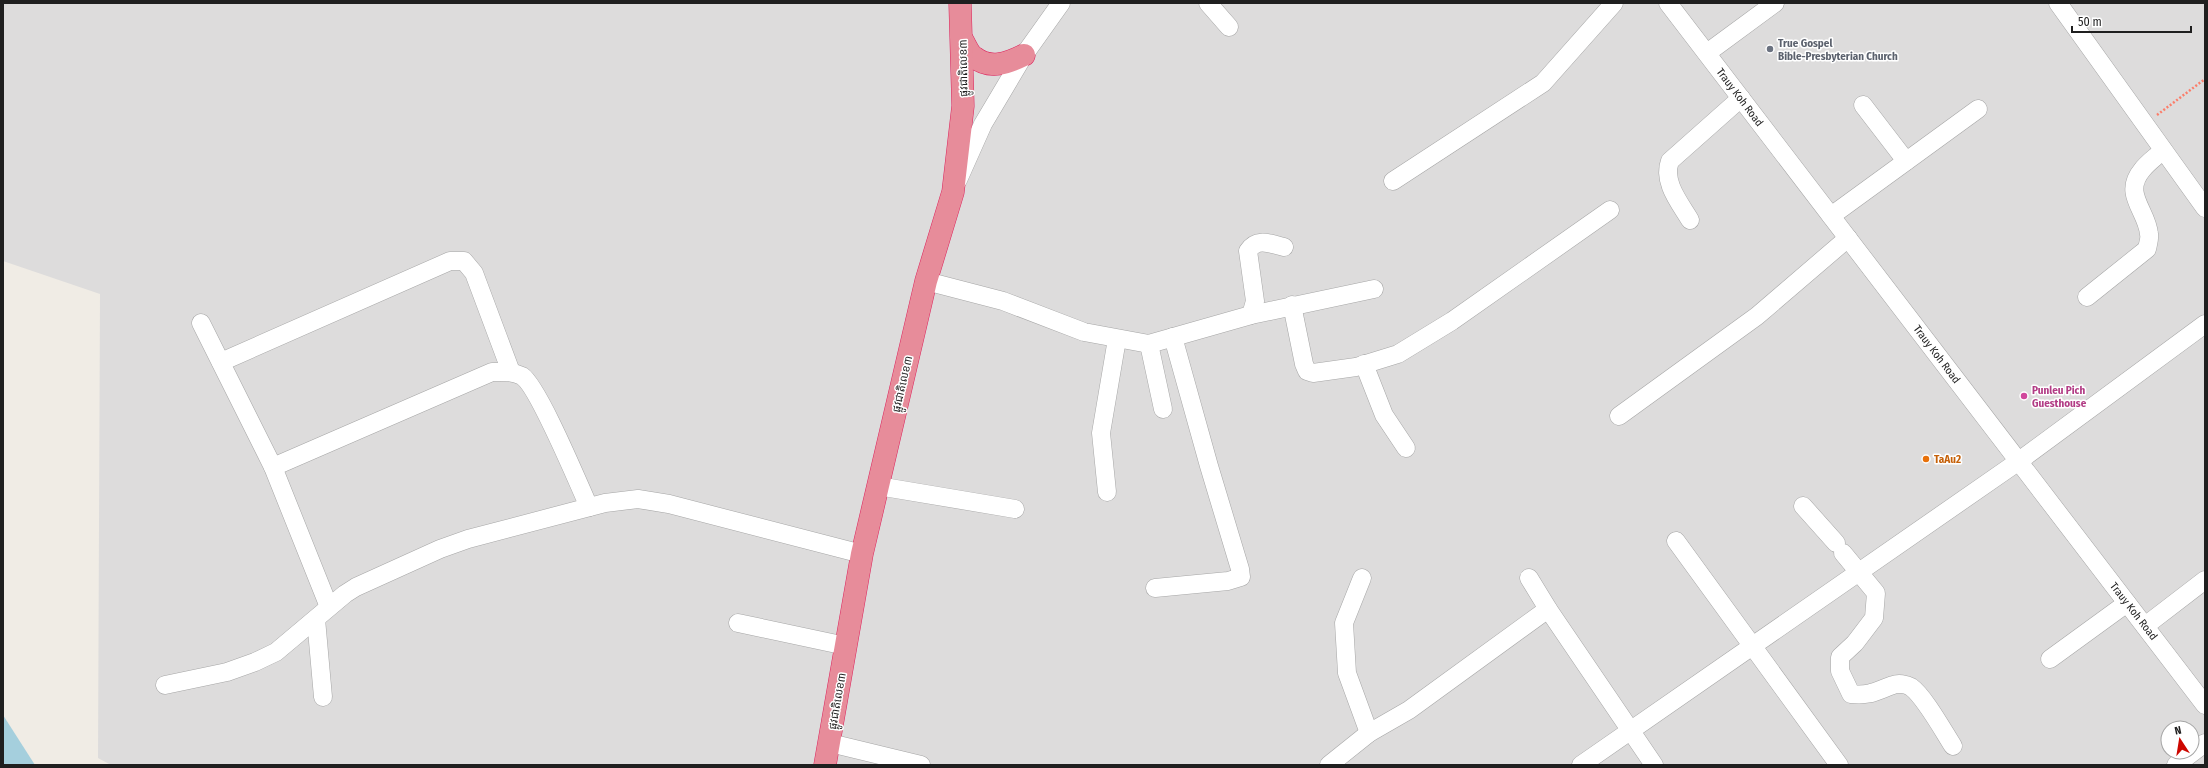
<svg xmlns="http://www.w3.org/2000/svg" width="2208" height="768" viewBox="0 0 2208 768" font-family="'Fira Sans Condensed','Noto Sans Khmer',sans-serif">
	<rect width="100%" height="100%" fill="#f0ece5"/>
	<path fill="#dddcdc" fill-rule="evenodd" d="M3,3H2205V765H111L98,758L100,294L3,261ZM2168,728H2192V752H2168Z"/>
	<path fill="#a5cfdd" d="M3,715L35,765H3Z"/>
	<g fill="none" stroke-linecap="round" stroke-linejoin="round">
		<g stroke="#a6a6a6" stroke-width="19">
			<g id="minor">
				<path d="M1208,3L1229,27"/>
				<path d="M1668,3L2205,705"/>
				<path d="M2058,3L2205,208"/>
				<path d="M1707,53L1775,3"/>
				<path d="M1863,105L1906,161"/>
				<path d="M958,180L983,124L1024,55L1061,3"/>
				<path d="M1393,181L1543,83L1614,3"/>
				<path d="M1831,216L1978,109"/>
				<path d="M1690,220C1680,203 1662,182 1670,161L1741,98"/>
				<path d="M926,281L1003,301L1084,332L1149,344L1251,315L1374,289"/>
				<path d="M2087,297L2147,249C2148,244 2150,238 2149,234C2147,210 2122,194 2142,170C2147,163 2156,157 2163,150"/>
				<path d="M1292,305L1304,364L1307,371L1313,373L1356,367L1398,354L1452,321L1610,210"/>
				<path d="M1251,315L1255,301L1248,251C1257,237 1271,244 1284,247"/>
				<path d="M201,323L273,467L329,607"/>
				<path d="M1149,344L1163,409"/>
				<path d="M221,362L450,261H464L474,273L511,372"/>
				<path d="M1364,364L1384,415L1406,448"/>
				<path d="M1619,416L1757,316L1848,238"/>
				<path d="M273,467L492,372C503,372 512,371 522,376C538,386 579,485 589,507"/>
				<path d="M878,486L1015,509"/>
				<path d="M1107,492L1101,433L1117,339"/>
				<path d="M1803,506L1836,543"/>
				<path d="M1676,541L1839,765"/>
				<path d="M1843,553L1876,593L1874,618L1855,643L1840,657V671L1851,694C1871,696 1876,691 1893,685C1898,683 1906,684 1911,687C1924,696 1944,732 1953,746"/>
				<path d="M1362,578L1344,623L1347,673L1369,733"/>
				<path d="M1529,578L1548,609L1654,765"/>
				<path d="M1155,588L1228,581L1241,577L1240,569L1209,466L1173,337"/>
				<path d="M316,619L323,697"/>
				<path d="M738,623L846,646"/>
				<path d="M2145,626L2205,580"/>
				<path d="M2050,659L2127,603"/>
				<path d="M165,685L227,672L255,662L276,652L345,594L356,587L440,549L468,539L605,503L638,499L669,504L862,554"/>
				<path d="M830,743L921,765"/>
				<path d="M1329,765L1369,733L1409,710L1548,609"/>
				<path d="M1581,765L2019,461L2205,324"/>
				<path d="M2176,765L2205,743"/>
			</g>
		</g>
		<g stroke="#dc235c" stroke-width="23">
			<g id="highway">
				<path d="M963,41C966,46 969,54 974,57C990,70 1008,63 1024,55"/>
				<path d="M825,765L862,554L926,281L953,192L963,106L960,3"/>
			</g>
		</g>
		<path stroke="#fb7e6b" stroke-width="2.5" stroke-dasharray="2 2" stroke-linecap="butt" d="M2157,115L2205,79"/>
		<use href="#minor" stroke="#fff" stroke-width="18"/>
		<use href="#highway" stroke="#e78c9a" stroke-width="22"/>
	</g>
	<circle fill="#6b7280" stroke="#fff" stroke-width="1.5" cx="1770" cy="49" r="4"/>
	<circle fill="#d1479c" stroke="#fff" stroke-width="1.5" cx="2024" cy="396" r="4"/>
	<circle fill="#e8710a" stroke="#fff" stroke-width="1.5" cx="1926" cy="459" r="4"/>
	<g text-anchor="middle" stroke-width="3" stroke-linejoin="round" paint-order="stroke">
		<g font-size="11" font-weight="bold" fill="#5b616d" stroke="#fff" text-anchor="start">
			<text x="1778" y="47">True Gospel<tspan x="1778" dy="13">Bible-Presbyterian Church</tspan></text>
		</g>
		<g font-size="11" fill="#1f1f1f" stroke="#fff">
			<text transform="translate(963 68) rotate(-91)" y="4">ផ្លូវជាតិលេខ៣</text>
			<text transform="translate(1740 97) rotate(53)" y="4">Trauy Koh Road</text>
			<text transform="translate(1937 354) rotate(53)" y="4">Trauy Koh Road</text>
			<text transform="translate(902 384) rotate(-77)" y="4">ផ្លូវជាតិលេខ៣</text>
			<text transform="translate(2134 611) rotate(52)" y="4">Trauy Koh Road</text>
			<text transform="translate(837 701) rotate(-80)" y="4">ផ្លូវជាតិលេខ៣</text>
		</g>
		<g font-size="11" font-weight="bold" fill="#b23c85" stroke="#fff" text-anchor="start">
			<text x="2032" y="394">Punleu Pich<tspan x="2032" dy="13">Guesthouse</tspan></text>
		</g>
		<g font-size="11" font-weight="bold" fill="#c56008" stroke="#fff" text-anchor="start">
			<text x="1934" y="463">TaAu2</text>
		</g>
	</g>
	<rect width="2208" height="768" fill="none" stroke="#1f1f1f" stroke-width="8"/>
	<g transform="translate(2180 740) rotate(348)"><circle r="19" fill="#ffffff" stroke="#a5a5a5"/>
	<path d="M0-3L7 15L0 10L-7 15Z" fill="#cd0700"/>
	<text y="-6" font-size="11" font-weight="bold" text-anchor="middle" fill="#1f1f1f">N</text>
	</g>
	<path d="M2072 26v6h119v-6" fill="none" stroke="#1f1f1f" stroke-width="2"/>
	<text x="2078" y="26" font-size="12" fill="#1f1f1f" stroke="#ffffff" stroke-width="3" paint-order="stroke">50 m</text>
</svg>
